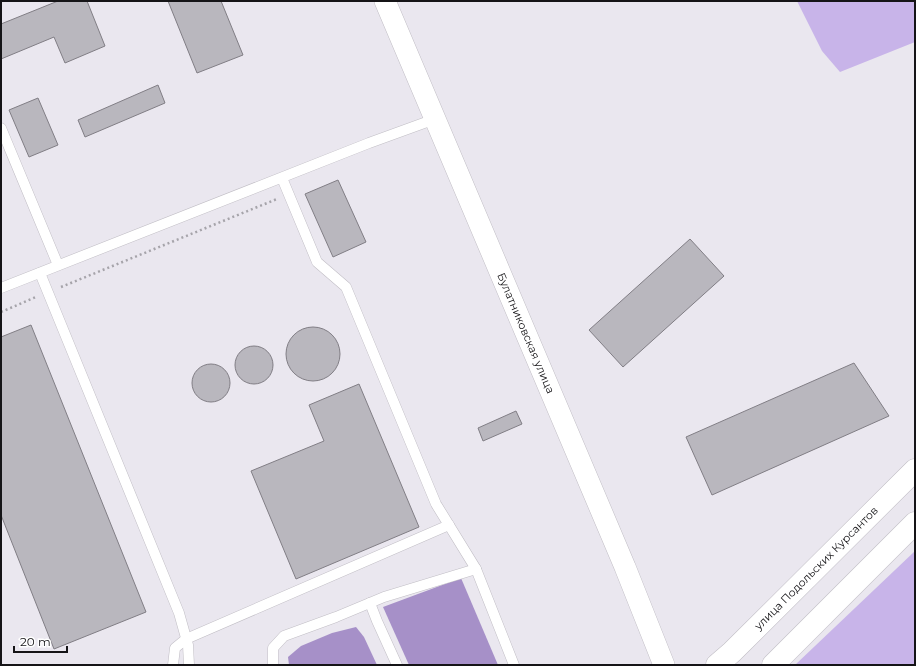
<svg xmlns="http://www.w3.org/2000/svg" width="916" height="666" viewBox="0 0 916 666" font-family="Montserrat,sans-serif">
	<rect width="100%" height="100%" fill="#eae7ef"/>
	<g fill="#c8b4e9">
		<path d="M797,1H915V42L840,72L822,51Z"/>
		<path d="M915,551V665H795Z"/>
	</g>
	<g fill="#a690c8">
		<path d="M461,578L498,665H409L383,607Z"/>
		<path d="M356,627L364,637L377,665H289L288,657L301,646L332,633Z"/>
	</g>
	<g fill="#b9b7be" stroke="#817e85">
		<path d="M58,1H87L105,46L65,63L54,37L1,59V24Z"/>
		<path d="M168,1H221L243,55L197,73Z"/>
		<path d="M158,85L165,103L85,137L78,120Z"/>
		<path d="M38,98L58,145L29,157L9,110Z"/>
		<path d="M338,180L366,242L333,257L305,194Z"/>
		<path d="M690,239L724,276L623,367L589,330Z"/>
		<path d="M31,325L146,612L54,649L1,515V337Z"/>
		<circle cx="313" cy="354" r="27"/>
		<circle cx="254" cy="365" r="19"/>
		<path d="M854,363L889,416L712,495L686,437Z"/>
		<circle cx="211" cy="383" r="19"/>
		<path d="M359,384L419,527L296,579L251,471L324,441L309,405Z"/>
		<path d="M516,411L522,424L483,441L478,428Z"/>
	</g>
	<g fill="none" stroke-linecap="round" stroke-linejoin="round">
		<g stroke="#c1bec5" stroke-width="11">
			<g id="lane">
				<path d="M1,128L58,265"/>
				<path d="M282,178L317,262L346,287L436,504L476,569L514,665"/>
				<path d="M40,273L179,613L188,645L189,665"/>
				<path d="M1,288L369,143L435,119"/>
				<path d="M370,603L377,621L397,665"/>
				<path d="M173,665L175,648L186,639L449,525"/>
				<path d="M273,665V648L284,636L336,617L384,597L476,569"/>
			</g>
		</g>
		<g stroke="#c1bec5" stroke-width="22">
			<path id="street" d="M385,1L625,567L664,665"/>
		</g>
		<g stroke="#c1bec5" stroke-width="23">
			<g id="secondary">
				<path d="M717,665L732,652L915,470"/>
				<path d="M773,665L915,523"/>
			</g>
		</g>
		<g stroke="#a6a4aa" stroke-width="2.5" stroke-dasharray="2 3" stroke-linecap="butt">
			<path d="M61,287L277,199"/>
			<path d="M1,312L36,297"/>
		</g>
		<use href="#lane" stroke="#fff" stroke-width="10"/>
		<use href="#street" stroke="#fff" stroke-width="21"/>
		<use href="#secondary" stroke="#fff" stroke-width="22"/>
	</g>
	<g text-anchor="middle" stroke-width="3.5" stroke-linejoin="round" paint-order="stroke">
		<g font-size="11" fill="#151417" stroke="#fff">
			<text transform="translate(526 333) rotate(67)" y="4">Булатниковская улица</text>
			<text transform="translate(816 568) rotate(-45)" y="4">улица Подольских Курсантов</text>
		</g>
	</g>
	<rect width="916" height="666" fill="none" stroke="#151417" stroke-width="4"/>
	<path d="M14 646v6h53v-6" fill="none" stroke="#151417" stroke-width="2"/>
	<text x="20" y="646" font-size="12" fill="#151417" stroke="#ffffff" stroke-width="3" paint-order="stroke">20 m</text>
</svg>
